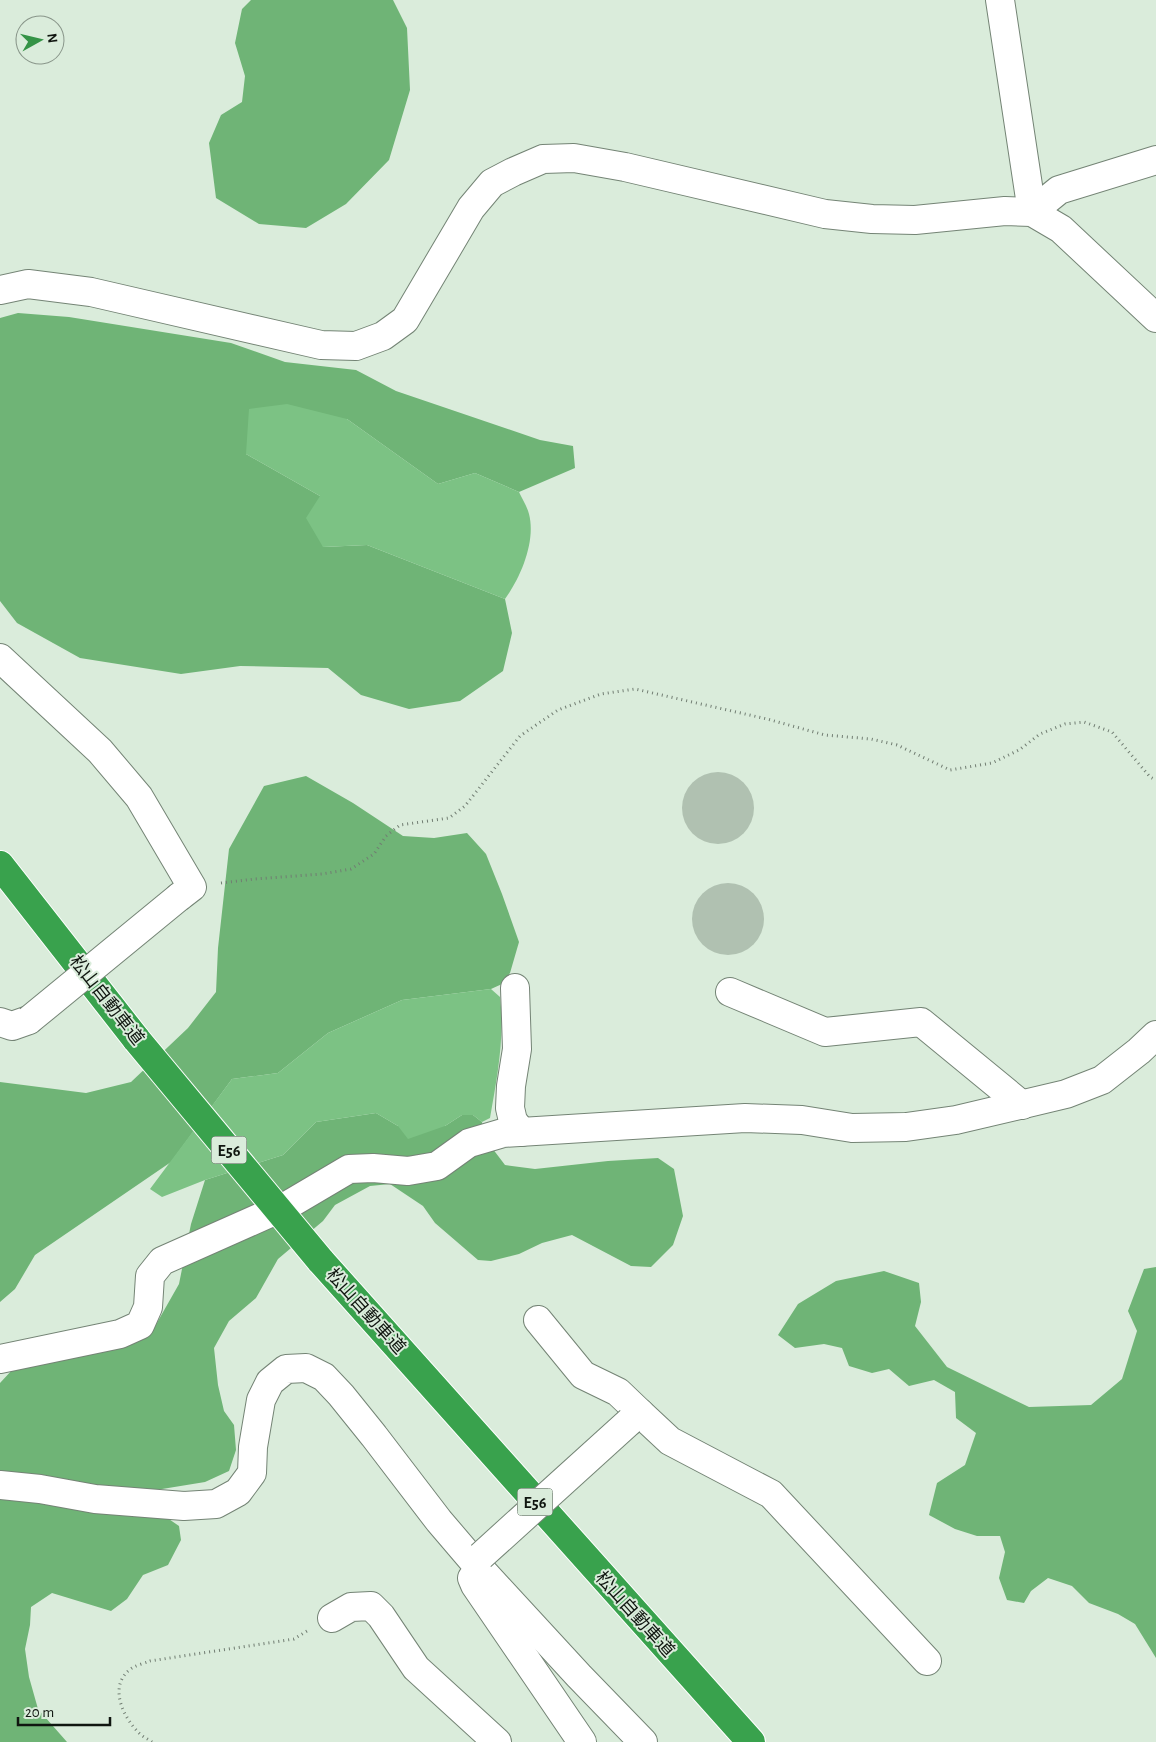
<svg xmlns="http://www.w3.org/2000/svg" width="1156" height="1742" viewBox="0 0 1156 1742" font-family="'Alegreya Sans','Noto Sans JP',sans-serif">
	<rect width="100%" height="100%" fill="#daecdb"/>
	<g fill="#6fb476">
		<path d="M251,0H393L407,28L410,90L389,160L346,204L306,228L259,224L216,198L209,143L221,115L242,102L245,76L235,43L242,9Z"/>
		<path d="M18,313L69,317L231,343L285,362L356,370L396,391L540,440L573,446L575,468L519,492L475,473L438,484L347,419L246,454L320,496L323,547L367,545L505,599L512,633L503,671L460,701L409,709L361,695L328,668L240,666L181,674L80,658L17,623L0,601V318Z"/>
		<path d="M306,776L353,803L403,836L434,838L467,833L486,854L502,894L519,942L510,973L502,984L491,989L402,1000L328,1033L278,1073L232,1079L171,1162L35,1255L15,1289L0,1302V1082L86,1093L131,1082L188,1028L216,992L218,948L229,849L264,786Z"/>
		<path d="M376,1113L398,1126H445L462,1115H473L482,1122L486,1140L505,1165L535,1169L608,1161L658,1158L674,1169L683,1216L673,1245L651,1267L631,1266L572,1235L542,1243L519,1254L491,1261L478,1260L435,1223L423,1206L390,1184L370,1186L335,1205L323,1221L278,1259L256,1298L229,1321L214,1348L218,1385L224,1411L234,1425L236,1450L229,1471L205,1482L156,1490L153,1497L163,1515L179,1526L181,1540L168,1565L143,1575L127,1599L111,1611L52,1593L31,1607L30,1625L25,1649L29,1677L38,1709L67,1742H0V1383L13,1369L154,1328L179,1284L191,1224L205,1180L283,1155L316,1122Z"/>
		<path d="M1156,1267V1658L1135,1624L1118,1614L1089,1603L1072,1586L1048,1578L1031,1591L1024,1603L1007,1600L999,1578L1005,1552L1000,1536H977L955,1529L929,1515L937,1483L965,1465L976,1433L956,1418L955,1392L934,1380L909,1386L889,1369L872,1373L849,1366L842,1348L824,1344L795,1348L778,1335L798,1304L836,1281L884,1271L919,1283L921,1302L915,1326L947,1367L1029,1407L1091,1405L1122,1379L1137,1331L1128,1311L1144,1269Z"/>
	</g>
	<g fill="#7cc284">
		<path d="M287,404L347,419L438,484L475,473L519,492C522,499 527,506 529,514C536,541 521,577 505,599L367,545L323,547L306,518L320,496L246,454L249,409Z"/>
		<path d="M491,989L500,997C505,1037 497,1078 490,1118L482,1122L473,1115H462L445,1126L408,1139L398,1126L376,1113L316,1122L283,1155L205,1180L162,1197L150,1189L232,1079L278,1073L328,1033L402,1000Z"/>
	</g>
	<g fill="#b0c1b1">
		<circle cx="718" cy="808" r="36"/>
		<circle cx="728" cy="919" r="36"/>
	</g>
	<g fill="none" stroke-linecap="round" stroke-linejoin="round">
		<g stroke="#748475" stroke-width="30">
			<g id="minor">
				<path d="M1000,0L1032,212"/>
				<path d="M1032,212L1059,190L1156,160"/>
				<path d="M0,290L28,284L91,292L321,345L356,346L383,336L405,320L471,208L492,183L513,172L543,159L574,158L625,167L825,214L872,219L915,220L1005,211L1032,212L1061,229L1156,318"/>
				<path d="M0,658L100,751L139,797L192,887L179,897"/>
				<path d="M515,988L517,1049L511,1086L510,1108L513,1121L522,1132"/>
				<path d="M730,992L825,1032L921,1022L1022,1105"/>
				<path d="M0,1022L12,1026L29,1020"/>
				<path d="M538,1320L583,1375L618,1392L640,1413"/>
				<path d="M0,1359L120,1334L140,1325L148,1307L150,1276L162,1261L288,1205L349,1169L373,1168L408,1171L437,1166L469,1143L503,1133L745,1118L802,1120L852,1128L906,1127L956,1120L1066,1094L1102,1080L1139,1051L1156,1035"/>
				<path d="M630,1421L640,1413L670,1441L771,1494L927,1661"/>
				<path d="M0,1485L40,1489L95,1499L184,1506L216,1504L238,1492L252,1473L253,1447L261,1400L270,1382L286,1369L306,1368L324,1377L341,1395L374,1436L439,1521L474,1562L579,1676L643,1742"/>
				<path d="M472,1578L475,1585L582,1742"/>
				<path d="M332,1618L351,1607L371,1606L381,1616L416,1668L497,1742"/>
			</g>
		</g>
		<g stroke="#fff" stroke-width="30">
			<g id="motorway">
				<path d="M0,865L137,1040"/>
				<path d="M320,1260L751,1742"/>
			</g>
		</g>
		<g stroke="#717d72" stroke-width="3" stroke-dasharray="1 4" stroke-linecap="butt">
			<path d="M221,883L255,879L322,874L351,869L374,854L386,836L400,825L449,818L465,806L520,736L558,710L601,694L635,689L767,719L825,735L871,739L897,745L950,770L992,763L1019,750L1040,734L1065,724L1084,722L1112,732L1150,777L1156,780"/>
			<path d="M152,1742C148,1739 143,1737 139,1733C123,1717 107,1685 132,1668C137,1665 145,1663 150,1661L294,1639L307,1631"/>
		</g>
		<use href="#minor" stroke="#fff" stroke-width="28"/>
		<use href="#motorway" stroke="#39a24d" stroke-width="28"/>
		<g stroke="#748475" stroke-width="30" stroke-linecap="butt">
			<g id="minor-bridge">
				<path d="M29,1020L179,897"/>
				<path d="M481,1556L630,1421"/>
			</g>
		</g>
		<g stroke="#fff" stroke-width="30" stroke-linecap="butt">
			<path id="motorway-bridge" d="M137,1040L320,1260"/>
		</g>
		<use href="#minor-bridge" stroke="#fff" stroke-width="28"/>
		<use href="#motorway-bridge" stroke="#39a24d" stroke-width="28"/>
	</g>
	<g text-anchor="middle" stroke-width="4" stroke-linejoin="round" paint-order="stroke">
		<g fill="#daecdb" stroke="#4d564d" stroke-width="1">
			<rect x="211.5" y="1136.5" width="35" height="27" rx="4"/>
			<rect x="517.5" y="1488.5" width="35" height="27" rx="4"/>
		</g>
		<g font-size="16" font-weight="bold" fill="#101610">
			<text x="229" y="1156">E56</text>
			<text x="535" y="1508">E56</text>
		</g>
		<g font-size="18" fill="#101610" stroke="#daecdb">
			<text transform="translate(107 1000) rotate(52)" y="6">松山自動車道</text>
			<text transform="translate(366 1311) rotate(48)" y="6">松山自動車道</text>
			<text transform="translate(635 1614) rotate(48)" y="6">松山自動車道</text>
		</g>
	</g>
	<g transform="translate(40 40) rotate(82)"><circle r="24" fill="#daecdb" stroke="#89968a"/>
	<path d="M0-4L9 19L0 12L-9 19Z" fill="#349346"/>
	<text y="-8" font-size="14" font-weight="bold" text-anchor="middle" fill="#101610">N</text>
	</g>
	<path d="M18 1717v8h92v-8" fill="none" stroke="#101610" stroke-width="2.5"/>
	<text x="25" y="1717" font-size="15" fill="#101610" stroke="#daecdb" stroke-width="4" paint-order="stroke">20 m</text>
</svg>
